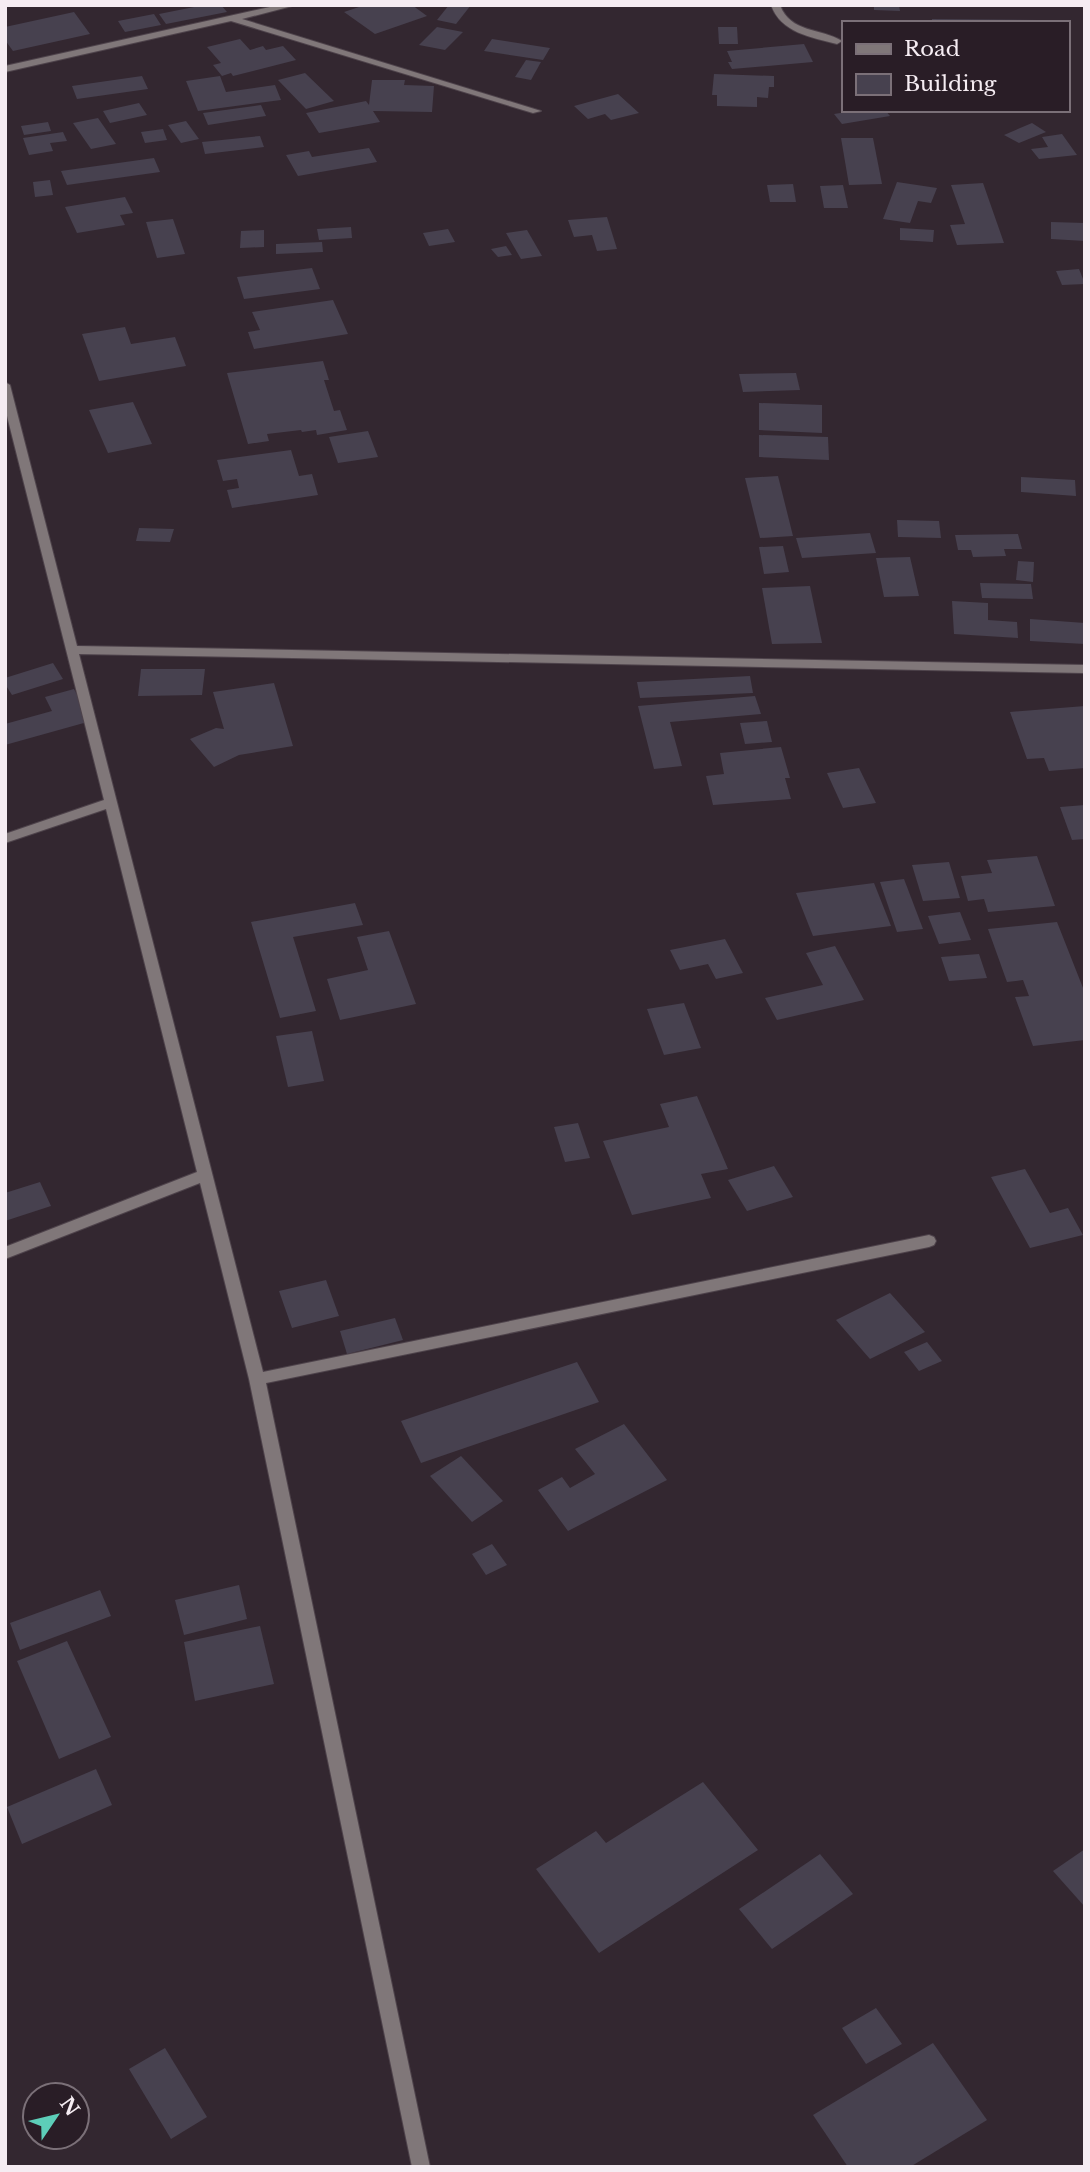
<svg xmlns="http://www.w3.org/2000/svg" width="1090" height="2172" viewBox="0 0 1090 2172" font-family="'Libre Baskerville',serif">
	<rect width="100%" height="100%" fill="#332730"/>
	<g fill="#47414f">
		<path d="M204,5H221L227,12L166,24L159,14Z"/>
		<path d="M365,5H412L427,16L375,34L344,12Z"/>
		<path d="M449,5H471L456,24L437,20Z"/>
		<path d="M874,5H899L900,11L874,10Z"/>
		<path d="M74,12L90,34L13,51L5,40V27Z"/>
		<path d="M154,14L161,25L125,32L118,21Z"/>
		<path d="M932,19L1039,20V23H932Z"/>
		<path d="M437,27L463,32L445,50L419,45Z"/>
		<path d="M718,27H737L738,44H719Z"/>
		<path d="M240,39L250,50L263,46L266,50L283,46L296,60L233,76L231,73L222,76L213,65L221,63L207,47Z"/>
		<path d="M492,39L550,48L543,60L484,51Z"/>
		<path d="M804,44L813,62L732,69L728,62H732L727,51Z"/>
		<path d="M526,60L541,62L531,80L515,77Z"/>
		<path d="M305,73L334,101L306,109L278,80Z"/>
		<path d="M714,74L774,76V87H769L768,98L757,97V107L717,106V95H712Z"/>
		<path d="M142,76L148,89L77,99L72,86Z"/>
		<path d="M220,76L226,92L275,85L281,100L198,111L186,81Z"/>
		<path d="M372,80H405L404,85L434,86L432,112L373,111L380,122L319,133L306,113L366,101L369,105Z"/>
		<path d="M618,94L639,113L611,120L605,114L588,119L574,106Z"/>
		<path d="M139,103L147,115L110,123L103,111Z"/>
		<path d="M261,105L266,116L208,125L203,113Z"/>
		<path d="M859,110H885L890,116L842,124L834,114Z"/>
		<path d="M98,118L116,144L91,149L73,123Z"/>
		<path d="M186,121L199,139L181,143L168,125Z"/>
		<path d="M48,122L51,131L24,135L21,126Z"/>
		<path d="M1032,123L1046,132L1019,143L1004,135Z"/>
		<path d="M163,129L167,140L145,143L141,132Z"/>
		<path d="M63,132L67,141L50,143L53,151L29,155L23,138Z"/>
		<path d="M1062,134L1077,155L1039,159L1031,149L1048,147L1042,137Z"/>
		<path d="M260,136L264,147L205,154L202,142Z"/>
		<path d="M841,138H873L882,184L849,185Z"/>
		<path d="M369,148L377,162L298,176L286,155L309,151L312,157Z"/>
		<path d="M154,158L160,172L67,185L61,171Z"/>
		<path d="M50,180L53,195L35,197L33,182Z"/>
		<path d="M897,182L937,188L931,203L918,201L910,223L883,219Z"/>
		<path d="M983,183L1004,243L957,245L950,225L965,224L951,185Z"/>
		<path d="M793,184L796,202H770L767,185Z"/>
		<path d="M843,185L848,208H824L820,186Z"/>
		<path d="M125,197L133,213L120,215L125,225L77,233L65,207Z"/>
		<path d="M607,217L617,249L597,251L592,235L574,237L568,220Z"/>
		<path d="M173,219L185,254L157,258L146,222Z"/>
		<path d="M1051,222L1085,223V241L1051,239Z"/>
		<path d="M351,227L352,238L319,240L317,229Z"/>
		<path d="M900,228L934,230L933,242L900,240Z"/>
		<path d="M448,229L455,242L429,246L423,233Z"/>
		<path d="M264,230V247L240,248L241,231Z"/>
		<path d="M527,230L542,256L521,259L506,233Z"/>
		<path d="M322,242L323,252L276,254V244Z"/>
		<path d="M506,246L512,255L498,257L491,249Z"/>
		<path d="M312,268L320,289L244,299L237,277Z"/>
		<path d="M1079,269L1085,284L1062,285L1056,271Z"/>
		<path d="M333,300L348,334L254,349L248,332L260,330L252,312Z"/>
		<path d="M125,327L131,344L175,337L186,366L99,381L82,334Z"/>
		<path d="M323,361L329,380H324L334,411L340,410L347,430L317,435L316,430L302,432L301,430L267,434L269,441L248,444L227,373Z"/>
		<path d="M796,373L800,390L743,392L739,374Z"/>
		<path d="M133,402L152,444L108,453L89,410Z"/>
		<path d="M759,403L822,405V433L759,430Z"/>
		<path d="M368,431L378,457L338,463L329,437Z"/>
		<path d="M759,435L828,437L829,460L759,457Z"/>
		<path d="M291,450L299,476L312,474L318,495L232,508L227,490L239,488L237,479L223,481L217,460Z"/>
		<path d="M778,476L793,536L760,538L745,478Z"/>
		<path d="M1021,477L1075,480L1076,496L1021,492Z"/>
		<path d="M897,520L939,521L941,538L898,537Z"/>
		<path d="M139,528L174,529L170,542L136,541Z"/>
		<path d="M870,533L876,553L802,558L796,538Z"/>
		<path d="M1018,534L1022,549H1004L1006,556L973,557L971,550H958L955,535Z"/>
		<path d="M783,546L789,572L764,574L759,547Z"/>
		<path d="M910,557L919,596L884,597L876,558Z"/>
		<path d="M1018,561L1034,562L1033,582L1016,580Z"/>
		<path d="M980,583L1031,584L1033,599L982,598Z"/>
		<path d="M810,586L822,643L772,644L762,588Z"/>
		<path d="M952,601L988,603V620L1017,622L1018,638L954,634Z"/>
		<path d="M1030,619L1085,623V644L1030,641Z"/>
		<path d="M53,663L63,679L12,695L5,684V678Z"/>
		<path d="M141,669H205L202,695L138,696Z"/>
		<path d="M750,676L753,693L640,698L637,682Z"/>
		<path d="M274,683L293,746L239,755L214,767L190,739L216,728L224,729L213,692Z"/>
		<path d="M74,689L91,721L5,745V724L52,711L45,697Z"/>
		<path d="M755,696L761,714L670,722L682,766L654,769L638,706Z"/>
		<path d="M1085,706V768L1049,771L1044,758L1027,759L1010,712Z"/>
		<path d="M767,721L772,742L745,744L740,723Z"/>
		<path d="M781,747L790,778H785L791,799L713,805L706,776L724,774L720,753Z"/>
		<path d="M859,768L876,803L843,808L827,773Z"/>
		<path d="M1085,805V839L1072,840L1060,807Z"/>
		<path d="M1037,856L1055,906L988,912L984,899L968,901L961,876L992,873L987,860Z"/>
		<path d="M949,862L960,898L923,901L912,865Z"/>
		<path d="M904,879L923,929L897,932L880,882Z"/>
		<path d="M874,883L891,926L813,936L796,893Z"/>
		<path d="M355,903L363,925L293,937L316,1011L280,1018L251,922Z"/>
		<path d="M960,912L971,940L939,944L928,916Z"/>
		<path d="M1057,922L1085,993V1040L1033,1046L1015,997L1029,996L1023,980L1007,982L988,929Z"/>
		<path d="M389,931L416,1004L340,1020L327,979L368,970L357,937Z"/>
		<path d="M725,939L743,973L716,979L708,964L680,970L670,950Z"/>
		<path d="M835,946L864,1000L777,1020L765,998L823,985L806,953Z"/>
		<path d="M979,954L987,978L949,981L941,957Z"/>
		<path d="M684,1003L701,1048L664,1055L647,1009Z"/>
		<path d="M312,1031L324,1081L288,1087L276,1036Z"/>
		<path d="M697,1096L728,1169L701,1174L711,1198L632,1215L603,1141L669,1127L660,1104Z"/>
		<path d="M578,1123L590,1158L565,1162L554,1127Z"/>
		<path d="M774,1166L793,1197L747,1211L728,1180Z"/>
		<path d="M1025,1169L1050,1213L1068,1208L1083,1235L1030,1248L991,1177Z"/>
		<path d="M40,1182L51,1206L5,1221V1193Z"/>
		<path d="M326,1280L339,1316L292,1328L279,1291Z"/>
		<path d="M890,1293L925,1332L870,1359L836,1320Z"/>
		<path d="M395,1318L403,1340L347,1354L340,1331Z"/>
		<path d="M927,1342L942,1361L919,1371L904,1352Z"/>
		<path d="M577,1362L599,1402L421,1463L401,1421Z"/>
		<path d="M624,1424L667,1480L568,1531L538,1490L562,1477L570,1488L595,1474L575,1449Z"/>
		<path d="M461,1456L503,1501L472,1522L430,1476Z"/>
		<path d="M492,1544L507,1565L486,1575L472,1554Z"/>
		<path d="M239,1585L247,1619L184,1635L175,1600Z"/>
		<path d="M100,1590L111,1616L20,1650L10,1623Z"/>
		<path d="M260,1626L274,1684L195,1701L184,1642Z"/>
		<path d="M67,1641L111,1737L59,1759L17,1661Z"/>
		<path d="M96,1769L112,1805L22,1844L7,1807Z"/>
		<path d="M703,1782L758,1850L599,1953L536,1869L596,1831L606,1843Z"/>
		<path d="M1085,1849V1907L1053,1871Z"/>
		<path d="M820,1854L853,1894L772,1949L739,1909Z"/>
		<path d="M876,2008L902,2044L866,2064L842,2028Z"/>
		<path d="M933,2043L987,2120L910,2167H848L813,2115Z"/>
		<path d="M165,2048L207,2117L171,2139L129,2069Z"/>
	</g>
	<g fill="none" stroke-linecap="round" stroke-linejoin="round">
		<g stroke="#4e434b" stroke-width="2">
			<g id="minor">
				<path d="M279,5H296L242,19L541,111L533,113L231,21L5,72V66Z"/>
				<path d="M771,5H780C790,33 821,28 842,41L837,44C811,37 781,33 771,5Z"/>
				<path d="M5,382L10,385L77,646L1085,665V673L79,654L263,1372L929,1235L934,1237L936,1241L934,1245L929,1247L266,1383L430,2167H412L249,1379L200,1183L5,1259V1247L197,1172L106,809L5,843V834L104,800L5,408Z"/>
			</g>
		</g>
		<use href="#minor" fill="#807779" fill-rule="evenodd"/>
	</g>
	<rect width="1090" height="2172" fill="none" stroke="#f5ecf2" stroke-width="14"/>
	<rect x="842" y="21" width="228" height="91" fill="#291d26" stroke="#7b7078" stroke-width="2"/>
	<rect x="856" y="44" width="35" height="10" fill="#807779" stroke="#7b7078" stroke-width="2"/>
	<text x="904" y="56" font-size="21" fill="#f5ecf2">Road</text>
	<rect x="856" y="74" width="35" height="21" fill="#47414f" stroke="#7b7078" stroke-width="2"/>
	<text x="904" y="91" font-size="21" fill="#f5ecf2">Building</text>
	<g transform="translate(56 2116) rotate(55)"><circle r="33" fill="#291d26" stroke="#7b7078" stroke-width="2"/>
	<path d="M0-5L12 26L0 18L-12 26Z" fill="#5dceb9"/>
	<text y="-10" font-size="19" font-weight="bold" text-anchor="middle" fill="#f5ecf2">N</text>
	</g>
</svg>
